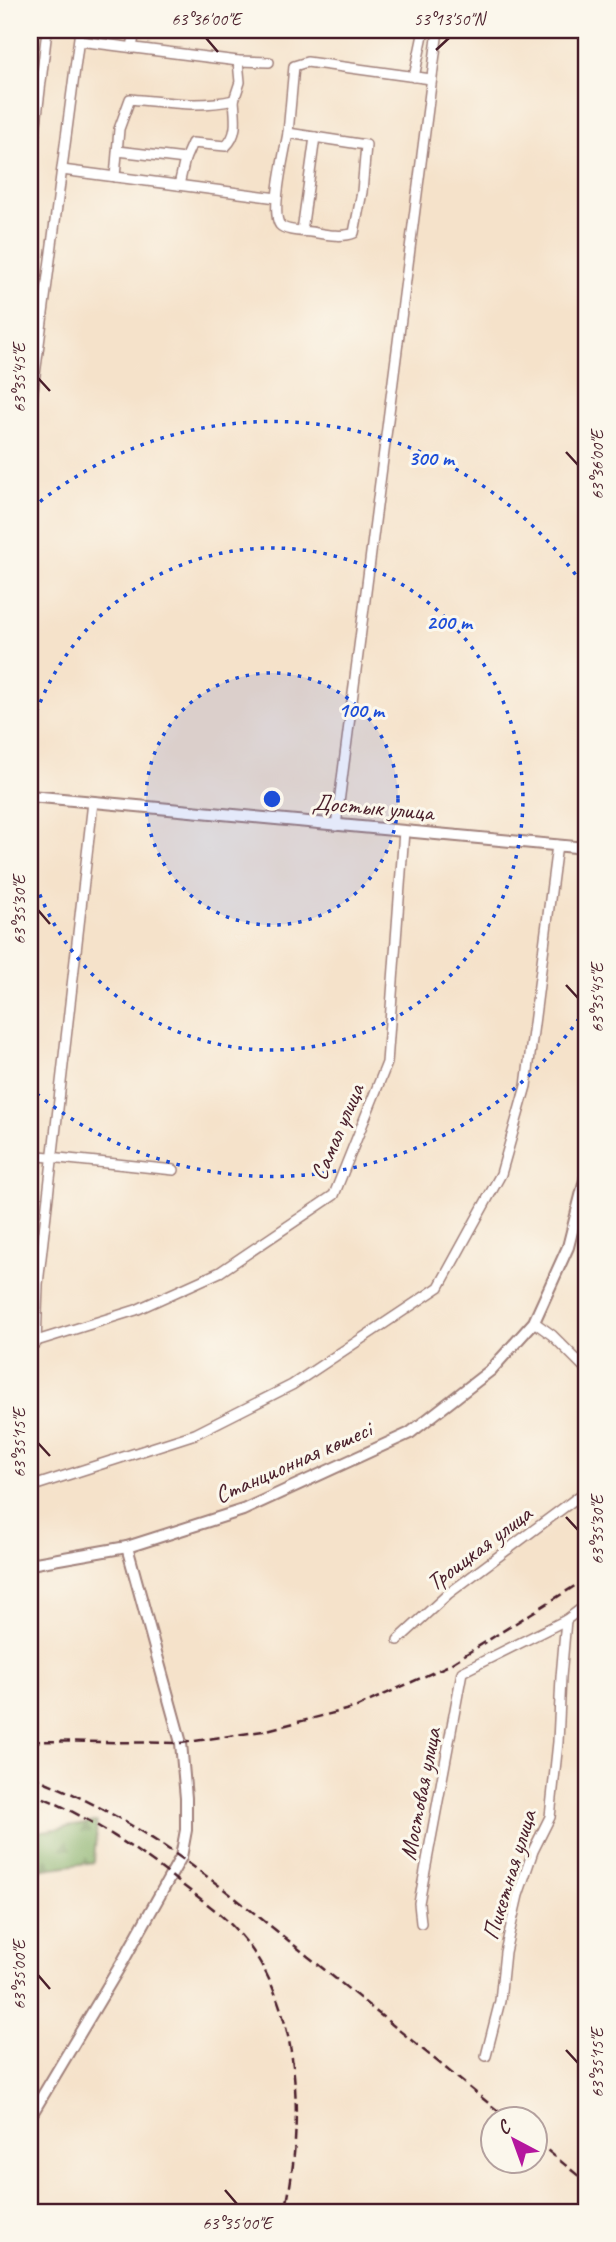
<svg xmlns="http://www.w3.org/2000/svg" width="616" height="2242" font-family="Caveat,sans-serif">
<defs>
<pattern id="forest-firs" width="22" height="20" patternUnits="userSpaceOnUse" patternTransform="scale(1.75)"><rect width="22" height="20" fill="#83ae66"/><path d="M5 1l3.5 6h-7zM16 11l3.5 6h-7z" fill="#6d8d54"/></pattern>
</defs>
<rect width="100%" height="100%" fill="#fbf7ec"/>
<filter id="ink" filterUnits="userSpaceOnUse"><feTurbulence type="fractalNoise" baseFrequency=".0143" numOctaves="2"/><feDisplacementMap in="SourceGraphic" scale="14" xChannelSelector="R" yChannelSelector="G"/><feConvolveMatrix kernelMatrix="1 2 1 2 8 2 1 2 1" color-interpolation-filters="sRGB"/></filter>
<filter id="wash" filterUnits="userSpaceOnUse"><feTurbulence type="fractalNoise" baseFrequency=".00686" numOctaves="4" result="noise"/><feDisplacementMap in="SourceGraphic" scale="28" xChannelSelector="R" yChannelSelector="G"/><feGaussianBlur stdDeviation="1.57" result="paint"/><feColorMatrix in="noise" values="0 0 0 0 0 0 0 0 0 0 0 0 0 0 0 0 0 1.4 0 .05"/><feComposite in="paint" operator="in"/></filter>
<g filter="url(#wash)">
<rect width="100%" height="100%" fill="#f5e2ca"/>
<path fill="url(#forest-firs)" stroke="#666648" stroke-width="2" d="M97,1822L94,1862L30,1871V1833Z"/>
</g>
<g filter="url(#ink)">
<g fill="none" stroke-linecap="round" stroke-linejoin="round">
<defs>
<g id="minor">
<path d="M79,41L238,61L240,82L234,100C200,108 163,102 130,99L119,129L115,177"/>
<path d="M132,48L135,30"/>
<path d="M238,61L269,62"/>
<path d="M414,77L424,30"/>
<path d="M288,133L366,145L362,192L354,233C342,238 324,234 311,232C303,231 285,231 280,225C270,212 285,151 288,133Z"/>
<path d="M288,133L294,66L307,62L431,79"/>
<path d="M118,151L185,159"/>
<path d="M62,170L277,198"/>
<path d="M30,175L47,30"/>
<path d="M179,185L185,159L192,143L226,146C239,134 235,116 234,100"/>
<path d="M302,231L315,137"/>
<path d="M30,413L80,30"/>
<path d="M336,826L438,30"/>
<path d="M30,1155L174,1170"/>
<path d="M534,1322L552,1335L586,1369"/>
<path d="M30,1343L136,1310L220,1272L334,1195L387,1063L404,831"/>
<path d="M36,1343L38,1284L93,802"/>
<path d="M30,1487L195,1434L292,1385L439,1287L501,1174L526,1086L557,845"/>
<path d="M398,1640L448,1594L586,1491"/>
<path d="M421,1923L419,1903L462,1672L566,1620L586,1605"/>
<path d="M486,2056L500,2001L505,1952L518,1895L533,1851L550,1817L558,1742L561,1677L566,1620"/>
</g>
<g id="tertiary">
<path d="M30,796L586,848"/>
<path d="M30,1564L127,1547L243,1510L410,1433L491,1370L534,1322L568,1247L586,1176"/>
<path d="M30,2117L123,1961L181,1857L186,1830V1798L181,1743L127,1547"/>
</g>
</defs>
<use href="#minor" stroke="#a0807a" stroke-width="12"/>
<use href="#tertiary" stroke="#a0807a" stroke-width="14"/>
<use href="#minor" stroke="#fff" stroke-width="9"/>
<use href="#tertiary" stroke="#fff" stroke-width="10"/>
<g stroke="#4a1f2b" stroke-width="2.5" stroke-dasharray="10 5" stroke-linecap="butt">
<path d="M30,1741L181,1743L263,1731L357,1707L447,1666L586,1579"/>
<path d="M30,1776C139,1817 221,1886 310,1958C377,2012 443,2066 509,2120"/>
<path d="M30,1792C80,1812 128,1843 171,1876C192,1893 218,1910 236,1930C302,2001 305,2122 285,2212"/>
<path d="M536,2141L586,2182"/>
</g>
</g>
</g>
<path fill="none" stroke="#4a1f2b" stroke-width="2.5" d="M206,38L218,52M436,50L449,38M38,378L50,391M566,452L578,465M38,910L50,924M566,985L578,998M38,1443L50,1456M566,1517L578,1530M38,1975L50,1989M566,2050L578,2063M225,2190L237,2204"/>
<circle cx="272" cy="799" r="126" fill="#1d4ed8" fill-opacity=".12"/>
<g fill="none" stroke="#1d4ed8" stroke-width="3.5" stroke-dasharray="3.5 7">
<circle cx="272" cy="799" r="126"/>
<path d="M30 732A251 251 0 1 1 30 866"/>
<path d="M585 1010A377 377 0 0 1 32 1090M32 508A377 377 0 0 1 585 588"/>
</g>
<g text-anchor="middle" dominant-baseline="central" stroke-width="6" stroke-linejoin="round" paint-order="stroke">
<g font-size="24" fill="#4a1f2b" stroke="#fbf7ec">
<text transform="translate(373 807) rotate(5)">Достык улица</text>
<text transform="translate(337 1132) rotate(-67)">Самал улица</text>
<text transform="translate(293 1462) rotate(-24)">Станционная көшесі</text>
<text transform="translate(479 1548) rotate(-37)">Троицкая улица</text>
<text transform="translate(420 1794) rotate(-79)">Мостовая улица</text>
<text transform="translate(509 1875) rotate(-73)">Пикетная улица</text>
</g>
</g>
<circle cx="272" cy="799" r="10" fill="#1d4ed8" stroke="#fbf7ec" stroke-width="3.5"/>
<g font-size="21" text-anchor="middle" font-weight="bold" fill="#1d4ed8" stroke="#fbf7ec" stroke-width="6" stroke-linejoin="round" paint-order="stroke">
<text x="431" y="465">300 m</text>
<text x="449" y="629">200 m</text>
<text x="361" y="717">100 m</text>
</g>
<rect width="616" height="2242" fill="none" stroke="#fbf7ec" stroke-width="77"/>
<g transform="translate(514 2140) rotate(319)"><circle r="33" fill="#fbf7ec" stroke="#b4a19f" stroke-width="2"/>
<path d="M0-5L12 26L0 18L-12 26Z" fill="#b5179e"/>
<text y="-10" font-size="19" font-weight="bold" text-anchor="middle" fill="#4a1f2b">С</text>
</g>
<rect x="38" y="38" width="540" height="2166" fill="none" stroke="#4a1f2b" stroke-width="2.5"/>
<g font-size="18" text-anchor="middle" fill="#4a1f2b">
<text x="206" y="25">63°36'00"E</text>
<text x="449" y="25">53°13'50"N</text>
<text transform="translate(19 378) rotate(-90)" y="6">63°35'45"E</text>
<text transform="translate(597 465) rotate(-90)" y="6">63°36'00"E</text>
<text transform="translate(19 910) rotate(-90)" y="6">63°35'30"E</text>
<text transform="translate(597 998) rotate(-90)" y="6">63°35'45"E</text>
<text transform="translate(19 1443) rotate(-90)" y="6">63°35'15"E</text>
<text transform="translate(597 1530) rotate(-90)" y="6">63°35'30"E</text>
<text transform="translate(19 1975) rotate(-90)" y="6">63°35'00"E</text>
<text transform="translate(597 2063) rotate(-90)" y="6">63°35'15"E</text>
<text x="237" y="2229">63°35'00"E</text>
</g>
</svg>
